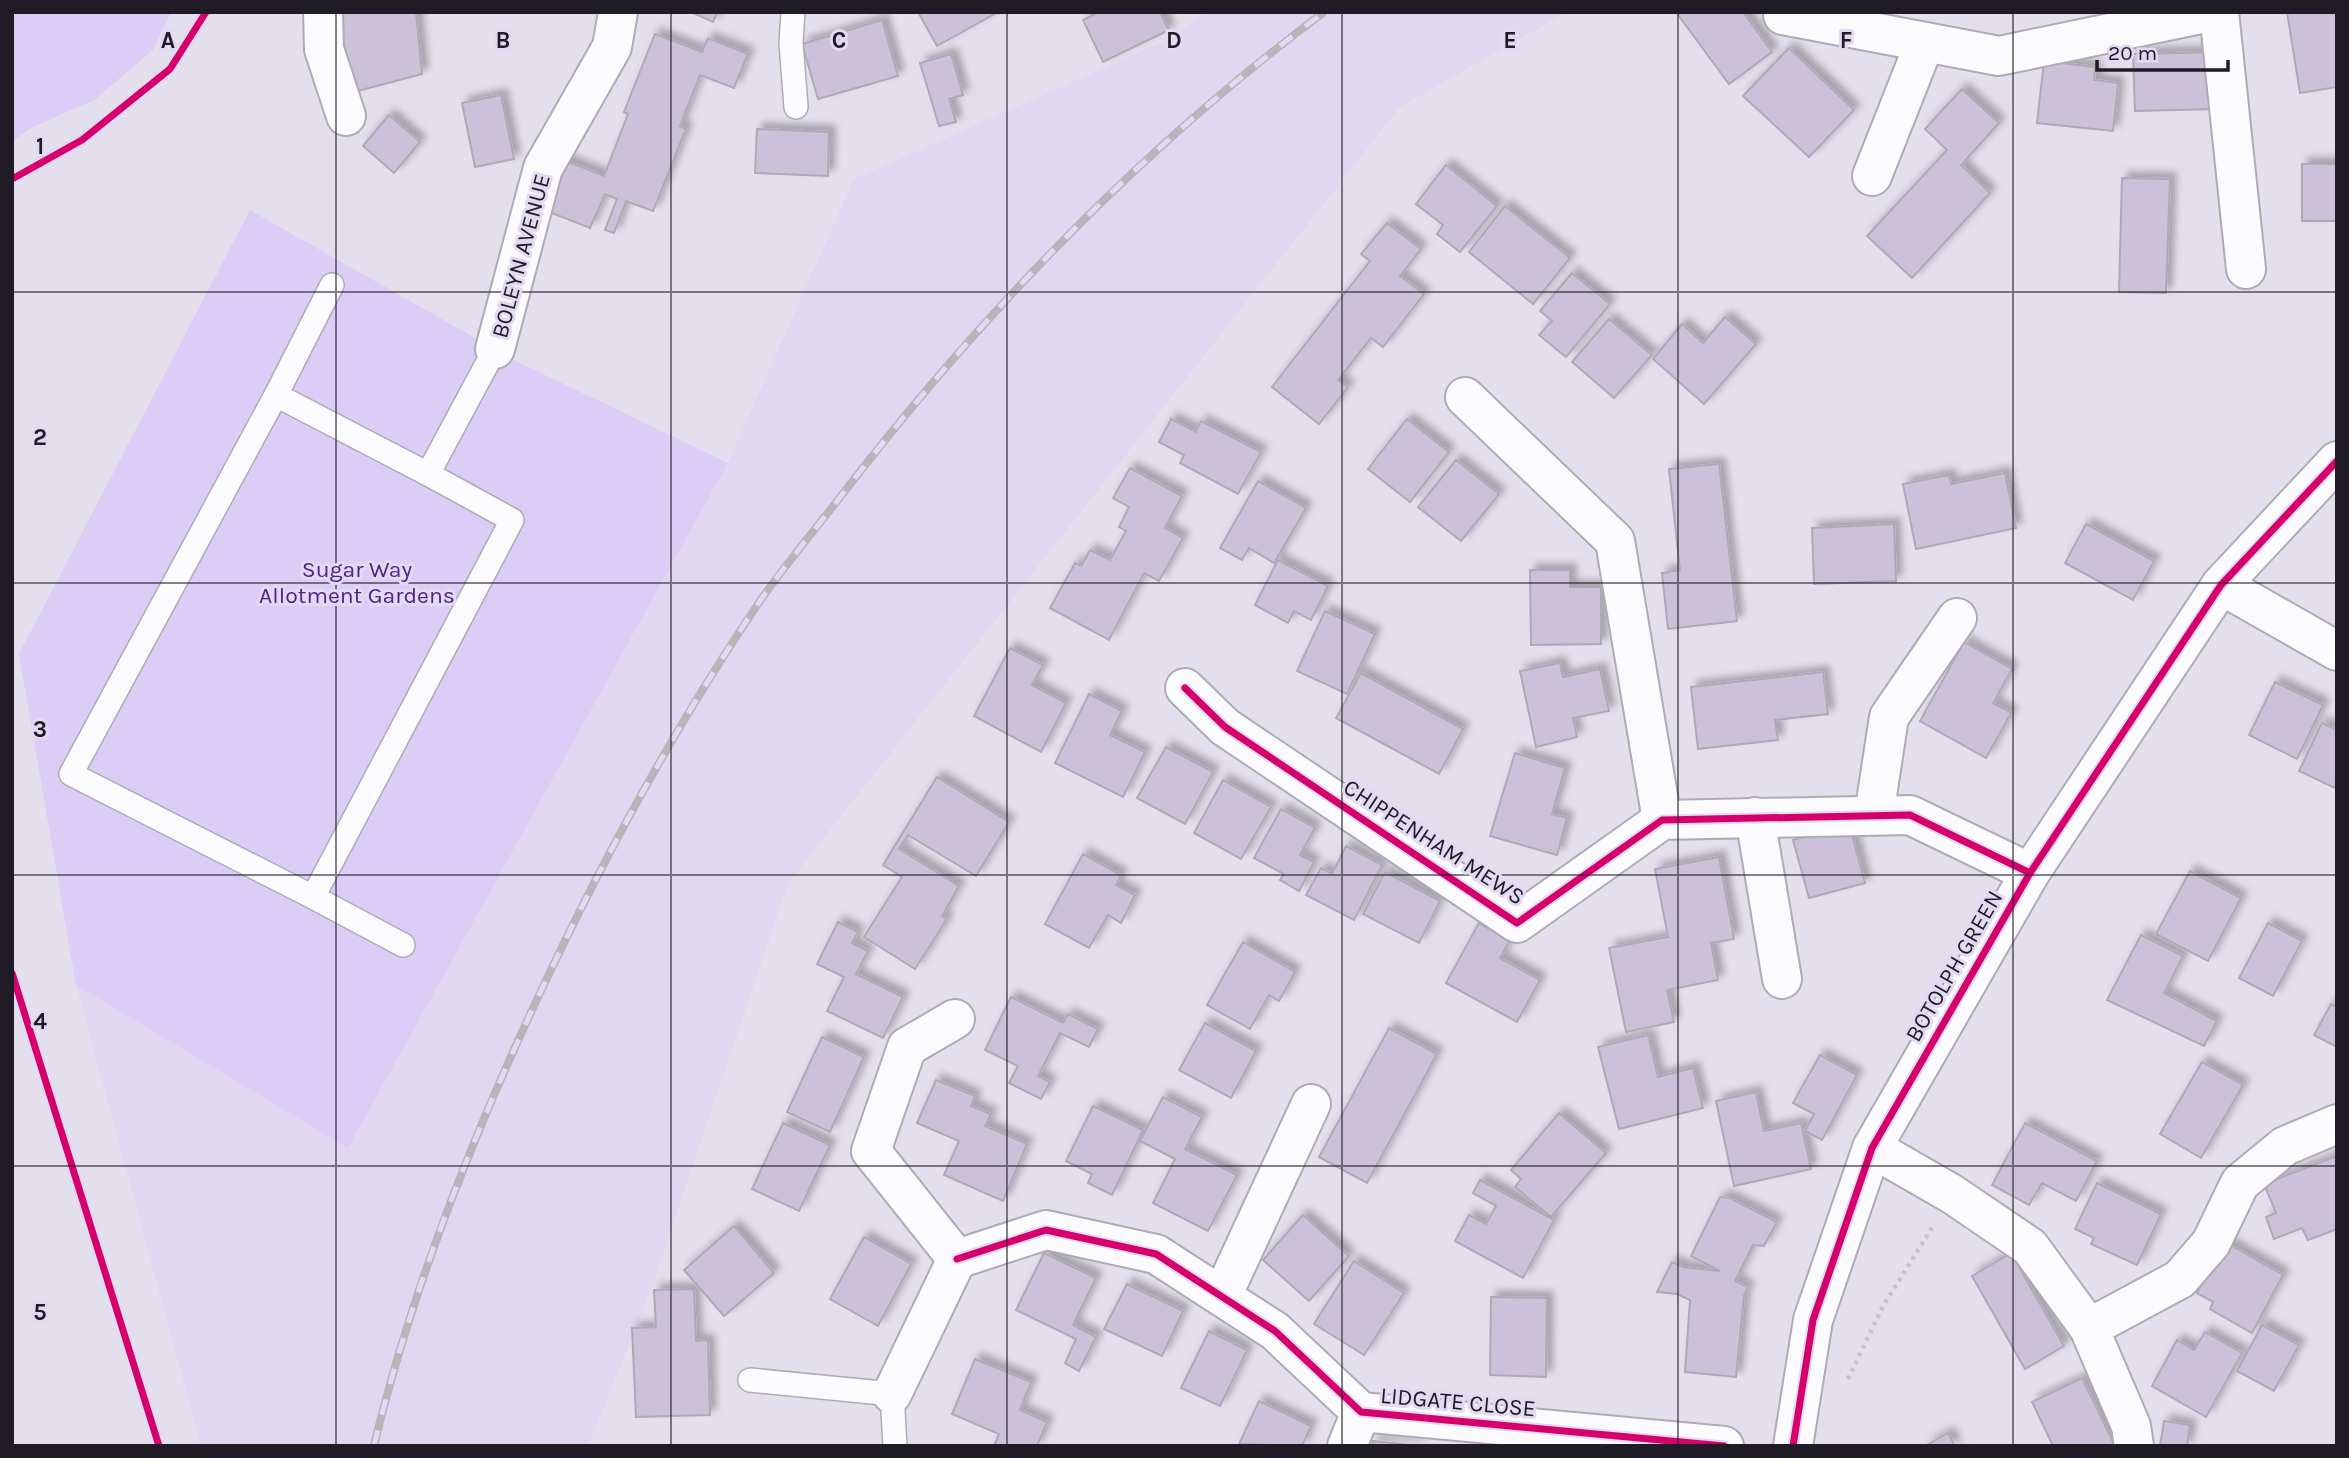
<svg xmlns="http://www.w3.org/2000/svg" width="2349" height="1458" font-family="Karla,sans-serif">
<defs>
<filter id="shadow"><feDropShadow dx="6" dy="-6" stdDeviation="3.5" flood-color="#0004"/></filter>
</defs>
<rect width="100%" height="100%" fill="#e4dfed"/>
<path fill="#e0d7f0" d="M1206,12H1567L1400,107L789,882L644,1309L588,1446H201L76,985L348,1148L728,463L854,179L1169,39Z"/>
<g fill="#dccdf6">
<path d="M12,12H171L153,50L94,100L33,127L12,141Z"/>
<path d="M250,210L514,360L728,463L348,1148L76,985L19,654Z"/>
</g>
<g fill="#cbc2d9" stroke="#aeaab5" stroke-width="2" filter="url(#shadow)">
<path d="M339,12H416L422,74L350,93Z"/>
<path d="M691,12H717L713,22Z"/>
<path d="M918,12H998L937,46Z"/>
<path d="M1099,12H1160L1169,30L1103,62L1083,20Z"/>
<path d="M1676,12H1743L1772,52L1729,84Z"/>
<path d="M2287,12H2337V87L2300,93Z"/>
<path d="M882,20L898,76L818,99L802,44Z"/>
<path d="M655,34L702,52L708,38L748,54L734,88L700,75L680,126L686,129L653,211L626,201L614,233L605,230L617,199L605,194L590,228L539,208L559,158L604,176L628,114L624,112Z"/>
<path d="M1789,48L1854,110L1809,157L1743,96Z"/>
<path d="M2217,52L2218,109L2135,111L2133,54Z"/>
<path d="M951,54L963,95L949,99L956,122L939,126L920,63Z"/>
<path d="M2044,61L2095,67L2094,80L2118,83L2113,131L2037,123Z"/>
<path d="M1962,89L1999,123L1961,165L1990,193L1912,278L1867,236L1947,150L1925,129Z"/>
<path d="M501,95L514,159L475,167L462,103Z"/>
<path d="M389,115L420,142L394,173L363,146Z"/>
<path d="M757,129L829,132L828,176L755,173Z"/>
<rect x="2302" y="164" width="35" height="57"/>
<path d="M1446,165L1497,206L1460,252L1437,234L1443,225L1416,204Z"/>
<path d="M2122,178L2170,179L2166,293L2119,292Z"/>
<path d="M1505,206L1570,258L1533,304L1469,252Z"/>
<path d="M1387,223L1421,249L1400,276L1424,294L1383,347L1371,338L1338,380L1348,387L1319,424L1272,387L1370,261L1361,254Z"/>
<path d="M1572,273L1610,304L1566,357L1539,335L1552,321L1540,311Z"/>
<path d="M1725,317L1756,344L1704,404L1653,359L1682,324L1703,343Z"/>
<path d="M1609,319L1652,355L1614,398L1572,362Z"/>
<path d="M1171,419L1196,432L1201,421L1261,452L1238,494L1180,463L1184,455L1159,442Z"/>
<path d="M1407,419L1449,452L1410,502L1368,469Z"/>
<path d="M1456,460L1499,494L1461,541L1418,507Z"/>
<path d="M1719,464L1737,621L1668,629L1662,573L1680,570L1669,469Z"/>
<path d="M1130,468L1182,496L1165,528L1183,538L1159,581L1144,573L1109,640L1050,608L1075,563L1081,566L1090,550L1110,560L1126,531L1119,527L1129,507L1113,498Z"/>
<path d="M2005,473L2016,528L1916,549L1903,484L1949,475L1951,484Z"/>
<path d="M1258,481L1306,508L1274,563L1249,548L1242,560L1220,548Z"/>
<path d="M1894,524L1896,581L1814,584L1812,528Z"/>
<path d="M2086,524L2154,561L2133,600L2065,563Z"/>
<path d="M1278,560L1328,586L1311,620L1294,611L1288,623L1255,605Z"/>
<path d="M1530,570H1570V587H1601V644L1531,645Z"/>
<path d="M1325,611L1375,634L1347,694L1297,671Z"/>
<path d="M1964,642L2012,669L1993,703L2011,713L1986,758L1920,721Z"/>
<path d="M1010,648L1043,665L1032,685L1066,703L1041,752L974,716Z"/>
<path d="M1560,663L1563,677L1600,669L1609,711L1573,718L1577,737L1536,747L1520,671Z"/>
<path d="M1823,672L1828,714L1775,720L1778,740L1698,749L1691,687Z"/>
<path d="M1361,673L1463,729L1439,774L1336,718Z"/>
<path d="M2275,682L2323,705L2297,759L2249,735Z"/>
<path d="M1089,694L1122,711L1110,735L1145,752L1123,797L1055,763Z"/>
<path d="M2322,723L2337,730V789L2299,771Z"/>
<path d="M1166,747L1213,772L1185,824L1137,798Z"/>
<path d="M1515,753L1565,768L1552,814L1567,818L1557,855L1490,836Z"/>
<path d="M937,777L1009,822L976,876L908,835L899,849L959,886L942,916L947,919L915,969L864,937L902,877L883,865Z"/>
<path d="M1223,780L1271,807L1241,859L1194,833Z"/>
<path d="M1281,809L1315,828L1300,855L1314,862L1299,891L1280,880L1284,874L1254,858Z"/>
<path d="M1849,824L1865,883L1809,898L1793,840Z"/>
<path d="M1346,846L1382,865L1354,920L1306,895L1321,868L1332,874Z"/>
<path d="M1083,854L1121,875L1116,885L1135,895L1121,923L1108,915L1089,948L1045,924Z"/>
<path d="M1719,857L1734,939L1711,943L1718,980L1667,990L1674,1022L1626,1032L1609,948L1668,937L1655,869Z"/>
<path d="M2190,871L2241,898L2208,961L2156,934Z"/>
<path d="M1385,872L1440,901L1419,943L1363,914Z"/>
<path d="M838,922L858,932L852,943L868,951L856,974L903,997L883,1038L827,1011L844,977L817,964Z"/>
<path d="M1479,923L1510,940L1500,958L1540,980L1517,1022L1446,983Z"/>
<path d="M2268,923L2302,941L2273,996L2239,978Z"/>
<path d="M2141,935L2183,956L2164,993L2217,1021L2204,1046L2107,1000Z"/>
<path d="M1243,942L1295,972L1279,1001L1269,995L1250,1029L1207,1005Z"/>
<path d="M1011,997L1063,1023L1068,1014L1098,1029L1089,1047L1060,1033L1038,1076L1050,1082L1041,1099L1009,1083L1018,1066L985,1050Z"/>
<path d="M2331,1004L2337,1007V1047L2314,1035Z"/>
<path d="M1205,1023L1256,1051L1231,1098L1179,1070Z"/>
<path d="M1389,1028L1437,1054L1367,1183L1319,1157Z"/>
<path d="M1648,1035L1658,1077L1693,1068L1703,1108L1619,1129L1598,1047Z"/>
<path d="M822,1037L864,1057L830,1132L787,1112Z"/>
<path d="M1820,1055L1857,1075L1822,1140L1805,1131L1814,1114L1793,1103Z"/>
<path d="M2202,1062L2243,1085L2201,1158L2160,1134Z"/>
<path d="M936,1080L975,1096L971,1106L991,1114L985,1126L1027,1144L1003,1201L944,1175L959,1141L917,1123Z"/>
<path d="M1756,1092L1764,1131L1801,1123L1811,1169L1734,1186L1716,1101Z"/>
<path d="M1163,1097L1202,1117L1185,1149L1237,1175L1208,1231L1153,1203L1175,1159L1140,1141Z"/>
<path d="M1093,1106L1143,1130L1112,1195L1088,1183L1092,1174L1066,1161Z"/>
<path d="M1559,1113L1606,1153L1551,1217L1515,1187L1521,1179L1511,1170Z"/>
<path d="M783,1123L830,1145L799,1211L752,1189Z"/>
<path d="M2025,1123L2097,1161L2076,1201L2042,1183L2029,1205L1992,1185Z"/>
<path d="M2337,1156V1229L2308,1240L2302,1228L2274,1239L2266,1217L2276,1213L2264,1184Z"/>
<path d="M1480,1180L1554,1220L1523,1278L1455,1241L1469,1215L1486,1224L1496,1206L1473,1193Z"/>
<path d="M2097,1183L2161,1214L2137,1265L2091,1244L2094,1238L2075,1229Z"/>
<path d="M1720,1197L1730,1198L1777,1222L1764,1246L1753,1245L1735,1281L1748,1287L1744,1296L1736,1377L1685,1372L1690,1300L1677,1294L1657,1292L1672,1262L1683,1267L1720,1271L1691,1256Z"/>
<path d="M1303,1215L1349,1256L1309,1301L1263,1260Z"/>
<path d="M734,1226L774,1273L724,1316L684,1270Z"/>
<path d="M864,1237L911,1264L878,1326L830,1299Z"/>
<path d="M2225,1242L2283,1275L2252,1333L2210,1309L2213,1302L2197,1293Z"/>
<path d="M1044,1253L1096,1278L1073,1325L1096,1337L1079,1371L1065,1363L1076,1339L1016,1310Z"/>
<path d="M2011,1253L2064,1346L2025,1369L1972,1276Z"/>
<path d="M1354,1261L1404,1293L1364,1355L1314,1324Z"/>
<path d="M1127,1284L1183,1311L1162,1356L1104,1329Z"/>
<path d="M694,1289L696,1341L708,1340L710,1415L636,1417L632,1328L656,1327L654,1290Z"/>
<path d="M1491,1297L1547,1298L1546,1377L1490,1375Z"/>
<path d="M2262,1325L2299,1345L2274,1391L2237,1371Z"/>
<path d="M1209,1331L1247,1350L1220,1406L1181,1388Z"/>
<path d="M2205,1332L2242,1353L2206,1417L2152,1386L2177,1340L2194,1350Z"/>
<path d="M975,1359L1031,1382L1020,1410L1047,1422L1037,1446H994L999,1434L952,1414Z"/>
<path d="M2082,1378L2115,1446H2053L2032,1402Z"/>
<path d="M1259,1401L1311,1426L1302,1446L1239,1444Z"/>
<path d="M2164,1421L2190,1425L2187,1446H2160Z"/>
<path d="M1948,1433L1955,1446H1925Z"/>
<path d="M1373,1441L1420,1446H1372Z"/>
</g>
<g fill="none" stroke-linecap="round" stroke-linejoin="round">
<defs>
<g id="lane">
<path d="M793,12L791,43L796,107"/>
<path d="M276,395L332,285"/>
<path d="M313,897L71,774L276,395L428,474"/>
<path d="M403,945L313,897L512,520L428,474L495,349"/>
<path d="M750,1380L892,1394L895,1446"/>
</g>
<g id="street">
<path d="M323,12L324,49L346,116"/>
<path d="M2219,12L2246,269"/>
<path d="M1783,15L1999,56L2211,12"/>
<path d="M1872,176L1925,42"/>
<path d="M495,349L543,168L612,47L618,12"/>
<path d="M1465,397L1615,541L1662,820"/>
<path d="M2221,585L2337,651"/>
<path d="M1185,688L1225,727L1517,923L1662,820L1910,815L2030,873"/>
<path d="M1874,815L1889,717L1957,618"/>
<path d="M1755,817L1782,979"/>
<path d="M1872,1148L1952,1194L2030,1247L2089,1328L2131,1426L2134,1446"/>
<path d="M957,1259L1046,1230L1156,1254L1275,1331L1361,1412L1724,1446"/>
<path d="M1222,1296L1311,1104"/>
<path d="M2089,1328L2180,1279L2211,1243L2240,1183L2285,1146L2337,1124"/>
<path d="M892,1394L957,1259L871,1151L907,1047L955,1019"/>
<path d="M1347,1446L1361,1412"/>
<path d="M1793,1446L1813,1320L1872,1148L2030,873L2221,585L2337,461"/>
</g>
</defs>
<use href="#lane" stroke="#afabb6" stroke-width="26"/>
<use href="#street" stroke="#afabb6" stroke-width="42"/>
<path stroke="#c5c3c8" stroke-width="4.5" stroke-dasharray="3.5 5" stroke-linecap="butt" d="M1848,1379L1883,1306L1932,1228"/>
<use href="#lane" stroke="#fbfafc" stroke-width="23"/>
<use href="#street" stroke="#fbfafc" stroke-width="38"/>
<defs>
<path id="rail" d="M374,1446C410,1295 468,1148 533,1008C598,868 673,729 760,601C785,565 814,531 841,496C981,314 1140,150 1324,12"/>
</defs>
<use href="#rail" stroke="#b7b5b9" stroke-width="8"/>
<use href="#rail" stroke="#e2d9f3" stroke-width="5" stroke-dasharray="16" stroke-linecap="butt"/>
<defs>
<g id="cycleway">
<path d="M12,179L82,140L170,69L206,12"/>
<path d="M1185,688L1225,727L1517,923L1662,820L1910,815L2030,873"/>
<path d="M12,973L159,1446"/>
<path d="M957,1259L1046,1230L1156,1254L1275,1331L1361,1412L1724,1446"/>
<path d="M1793,1446L1813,1320L1872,1148L2030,873L2221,585L2337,461"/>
</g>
</defs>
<use href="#cycleway" stroke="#e2d9f3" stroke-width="11"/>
<use href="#cycleway" stroke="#d6006c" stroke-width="7"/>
</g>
<path fill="none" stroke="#1f1c25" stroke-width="2" stroke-opacity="0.55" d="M336,12V1446M671,12V1446M1007,12V1446M1342,12V1446M1678,12V1446M2013,12V1446M12,292H2337M12,583H2337M12,875H2337M12,1166H2337"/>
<g text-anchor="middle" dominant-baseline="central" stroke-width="6" stroke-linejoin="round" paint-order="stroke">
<g font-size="23" fill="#1f1c25" stroke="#e2d9f3">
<text transform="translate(521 256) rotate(-75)">BOLEYN AVENUE</text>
<text transform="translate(1434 842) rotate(33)">CHIPPENHAM MEWS</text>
<text transform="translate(1954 966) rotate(-60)">BOTOLPH GREEN</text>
<text transform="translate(1458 1402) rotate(5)">LIDGATE CLOSE</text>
</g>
<g font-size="23" fill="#522286" stroke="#e2d9f3">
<text x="357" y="569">Sugar Way<tspan x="357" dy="26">Allotment Gardens</tspan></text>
</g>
</g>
<g font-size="23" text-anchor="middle" font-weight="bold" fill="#1f1c25" stroke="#e2d9f3" stroke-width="6" stroke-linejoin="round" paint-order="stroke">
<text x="168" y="48">A</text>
<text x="503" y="48">B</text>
<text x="839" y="48">C</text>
<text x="1174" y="48">D</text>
<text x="1510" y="48">E</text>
<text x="1846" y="48">F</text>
<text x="40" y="154">1</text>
<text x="40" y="445">2</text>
<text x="40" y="737">3</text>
<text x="40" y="1029">4</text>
<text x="40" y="1320">5</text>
</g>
<rect width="2349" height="1458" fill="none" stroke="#1f1c25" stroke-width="28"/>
<path d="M2097 60v10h131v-10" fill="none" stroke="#1f1c25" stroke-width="3.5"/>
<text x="2108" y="60" font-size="21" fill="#1f1c25" stroke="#e2d9f3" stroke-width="5" paint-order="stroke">20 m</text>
</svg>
